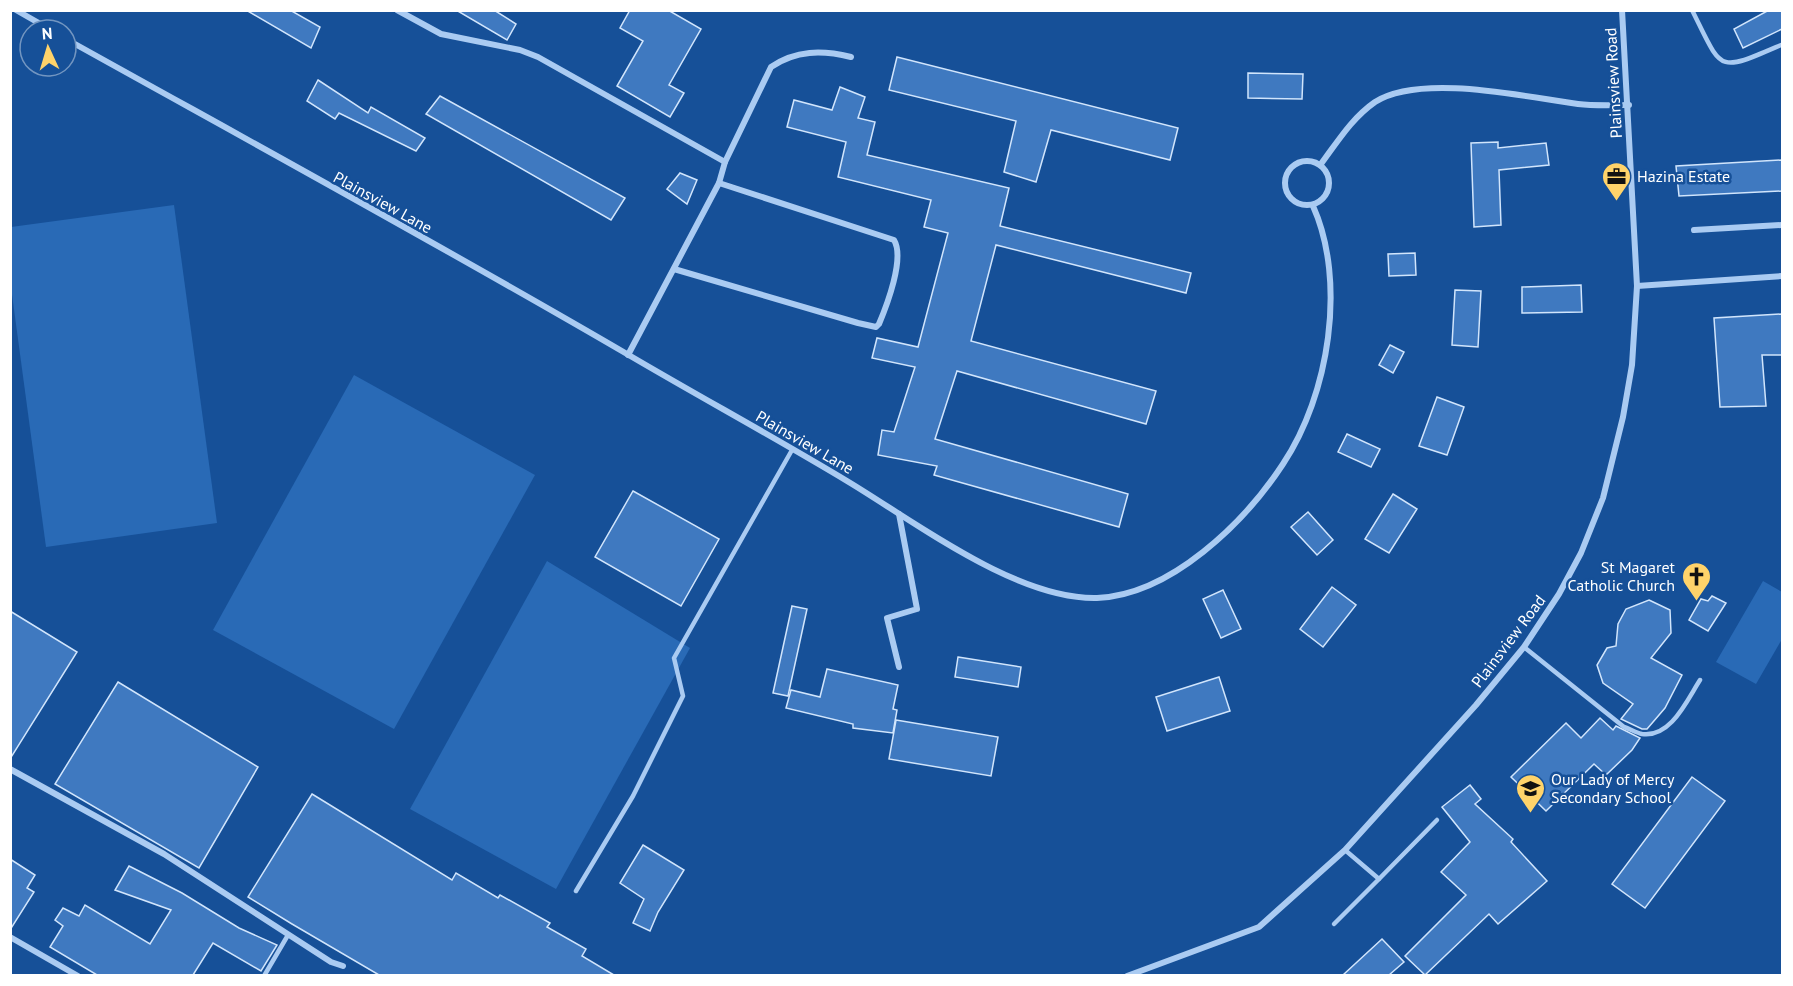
<svg xmlns="http://www.w3.org/2000/svg" width="1793" height="986" font-family="'PT Sans',sans-serif">
<rect width="100%" height="100%" fill="#165098"/>
<g fill="#296ab6">
<path d="M174,205L217,523L46,547L11,287V227Z"/>
<path d="M354,375L535,475L394,729L213,630Z"/>
<path d="M547,561L690,648L556,889L410,809Z"/>
<path d="M1763,581L1782,592V639L1756,684L1716,662Z"/>
</g>
<g fill="#3f79c0" stroke="#d1e5fc" stroke-width="1.5">
<path d="M246,10H290L320,27L311,48Z"/>
<path d="M456,10H494L516,24L507,40Z"/>
<path d="M630,10H668L701,29L669,85L684,93L670,117L617,86L643,41L620,28Z"/>
<path d="M1769,10H1782V29L1743,48L1734,29Z"/>
<path d="M897,57L1178,128L1170,160L1051,130L1036,182L1004,172L1016,121L889,90Z"/>
<path d="M1248,73L1303,74L1302,99L1248,98Z"/>
<path d="M318,80L368,113L371,107L425,138L416,151L339,113L335,119L307,101Z"/>
<path d="M840,87L865,97L858,118L875,122L867,155L1009,188L1000,226L1191,273L1186,293L996,245L971,341L1156,391L1146,424L957,371L935,439L1128,494L1119,527L934,475L937,466L878,455L882,430L894,432L915,367L872,358L877,338L918,347L948,233L924,227L931,200L838,177L846,142L787,127L794,100L832,110Z"/>
<path d="M440,96L625,198L611,220L426,114Z"/>
<path d="M1498,142V148L1546,143L1549,165L1499,170L1501,225L1474,227L1471,143Z"/>
<path d="M1782,160V191L1679,196L1676,166Z"/>
<path d="M680,173L697,180L687,204L667,189Z"/>
<path d="M1415,253L1416,275L1389,276L1388,254Z"/>
<path d="M1581,285L1582,312L1522,313V287Z"/>
<path d="M1455,290L1481,291L1478,347L1452,345Z"/>
<path d="M1782,314V355H1762L1766,406L1720,407L1714,318Z"/>
<path d="M1390,345L1404,352L1393,373L1379,365Z"/>
<path d="M1437,397L1464,407L1447,455L1419,446Z"/>
<path d="M1347,434L1380,449L1371,467L1338,452Z"/>
<path d="M633,491L719,539L681,606L595,557Z"/>
<path d="M1393,494L1417,509L1389,553L1365,539Z"/>
<path d="M1308,512L1333,540L1317,555L1291,527Z"/>
<path d="M1332,587L1356,605L1323,647L1300,629Z"/>
<path d="M1223,590L1241,629L1221,638L1203,599Z"/>
<path d="M1712,596L1726,603L1708,631L1689,620L1701,599L1708,601Z"/>
<path d="M1649,600L1670,610L1671,633L1651,658L1682,675L1665,708L1647,729H1642L1621,719L1633,704L1603,683L1597,665L1607,648L1616,646L1618,624L1626,609Z"/>
<path d="M792,606L807,609L788,696L773,693Z"/>
<path d="M10,611L77,652L10,759Z"/>
<path d="M958,657L1021,667L1018,687L955,677Z"/>
<path d="M827,669L898,685L893,709L897,710L893,733L853,728V724L786,708L791,690L820,697Z"/>
<path d="M1219,677L1230,711L1167,731L1156,697Z"/>
<path d="M118,682L258,767L199,868L55,784Z"/>
<path d="M1600,718L1613,730L1616,726L1640,738L1632,750L1606,775L1594,764L1546,811L1511,777L1566,723L1581,738Z"/>
<path d="M896,720L998,737L991,776L889,759Z"/>
<path d="M1692,777L1725,801L1645,908L1612,884Z"/>
<path d="M1470,785L1481,799L1475,804L1513,839L1511,842L1547,881L1498,924L1489,914L1425,975L1405,956L1466,895L1441,872L1470,842L1442,807Z"/>
<path d="M312,794L452,880L456,873L498,898L500,895L550,923L547,927L586,949L582,956L614,975H379L292,924L248,897Z"/>
<path d="M643,845L684,870L658,912L650,931L633,923L644,899L620,883Z"/>
<path d="M10,859L35,875L27,888L34,892L10,930Z"/>
<path d="M129,866L182,893L239,928L277,945L261,971L213,943L193,975H97L50,947L63,926L55,920L63,908L79,916L85,905L150,944L171,910L115,890Z"/>
<path d="M1382,939L1404,962L1389,975H1343Z"/>
</g>
<g fill="none" stroke-linecap="round" stroke-linejoin="round">
<g stroke="#aacbf2" stroke-width="4.5">
<path d="M1692,10C1723,72 1716,73 1781,45"/>
<path d="M1524,647L1624,727C1630,729 1637,733 1642,734C1671,738 1687,700 1700,680"/>
<path d="M1345,850L1379,879L1437,820"/>
<path d="M576,891L633,796L683,696L674,658L792,450"/>
<path d="M1334,924L1379,879"/>
<path d="M264,976L288,935"/>
</g>
<g stroke="#aacbf2" stroke-width="6">
<path d="M16,10L51,30"/>
<path d="M397,10L441,34L520,50L538,57L725,162"/>
<path d="M66,39C253,143 442,246 627,354C700,397 774,437 847,481C914,521 1016,600 1097,598C1171,595 1245,522 1283,464C1329,395 1347,282 1313,206"/>
<circle cx="1307" cy="183" r="22"/>
<path d="M1321,164C1338,141 1352,118 1375,102C1421,73 1526,97 1578,104C1595,106 1612,105 1629,105"/>
<path d="M1694,230L1782,225"/>
<path d="M674,269L858,323L876,327L879,324C887,305 905,258 894,240L719,183"/>
<path d="M1637,286L1782,276"/>
<path d="M628,355L719,183L725,162L771,67C796,50 822,50 851,57"/>
<path d="M899,514L917,609L887,618L899,667"/>
<path d="M10,769L164,854L331,962L343,966"/>
<path d="M10,937L78,976"/>
<path d="M1127,976L1259,927L1345,850L1476,705L1524,647L1559,594L1581,553L1603,498L1623,417L1632,365L1637,286L1622,10"/>
</g>
</g>
<defs>
<symbol id="office-pin" viewBox="-11 -11 22 30"><path d="M0 17L-7.5 6A9.5 9.5 0 1 1 7.5 6Z" fill="#ffd36a" stroke="#165098"/><path d="M-6-3h4V-5.5h4V-3h4V5H-6ZM-1-4.5V-3h2v-1.5ZM-6 0V1H6V0Z" fill="#111"/></symbol>
<symbol id="church-pin" viewBox="-11 -11 22 30"><path d="M0 17L-7.5 6A9.5 9.5 0 1 1 7.5 6Z" fill="#ffd36a" stroke="#165098"/><path d="M-1.2-6h2.4v3.5h3.3v2.4h-3.3V6h-2.4V-.1h-3.3v-2.4h3.3Z" fill="#111"/></symbol>
<symbol id="school-pin" viewBox="-11 -11 22 30"><path d="M0 17L-7.5 6A9.5 9.5 0 1 1 7.5 6Z" fill="#ffd36a" stroke="#165098"/><path d="M0-5L7-2L0 1L-7-2ZM-4 1L0 2.5L4 1V4Q0 6-4 4Z" fill="#111"/></symbol>
</defs>
<g fill-rule="evenodd">
<use href="#office-pin" x="1600" y="160" width="33" height="45"/>
<use href="#church-pin" x="1680" y="560" width="33" height="45"/>
<use href="#school-pin" x="1514" y="772" width="33" height="45"/>
</g>
<g text-anchor="middle" dominant-baseline="central" stroke-width="5" stroke-linejoin="round" paint-order="stroke">
<g font-size="16" fill="#fff" stroke="#165098">
<text transform="translate(1613 83) rotate(-93)">Plainsview Road</text>
<text transform="translate(383 202) rotate(29)">Plainsview Lane</text>
<text transform="translate(805 442) rotate(30)">Plainsview Lane</text>
<text transform="translate(1508 641) rotate(-53)">Plainsview Road</text>
</g>
<g font-size="16" fill="#fff" stroke="#165098" text-anchor="start">
<text x="1637" y="176">Hazina Estate</text>
<text x="1675" y="567" text-anchor="end">St Magaret<tspan x="1675" dy="18">Catholic Church</tspan></text>
<text x="1551" y="779">Our Lady of Mercy<tspan x="1551" dy="18">Secondary School</tspan></text>
</g>
</g>
<rect width="1793" height="986" fill="none" stroke="#ffffff" stroke-width="24"/>
<g transform="translate(48 48) rotate(356)"><circle r="28" fill="#165098" stroke="#7396c1" stroke-width="1.5"/>
<path d="M0-4.5L10 22L0 15L-10 22Z" fill="#ffd36a"/>
<text y="-9" font-size="16" font-weight="bold" text-anchor="middle" fill="#ffffff">N</text>
</g>
</svg>
